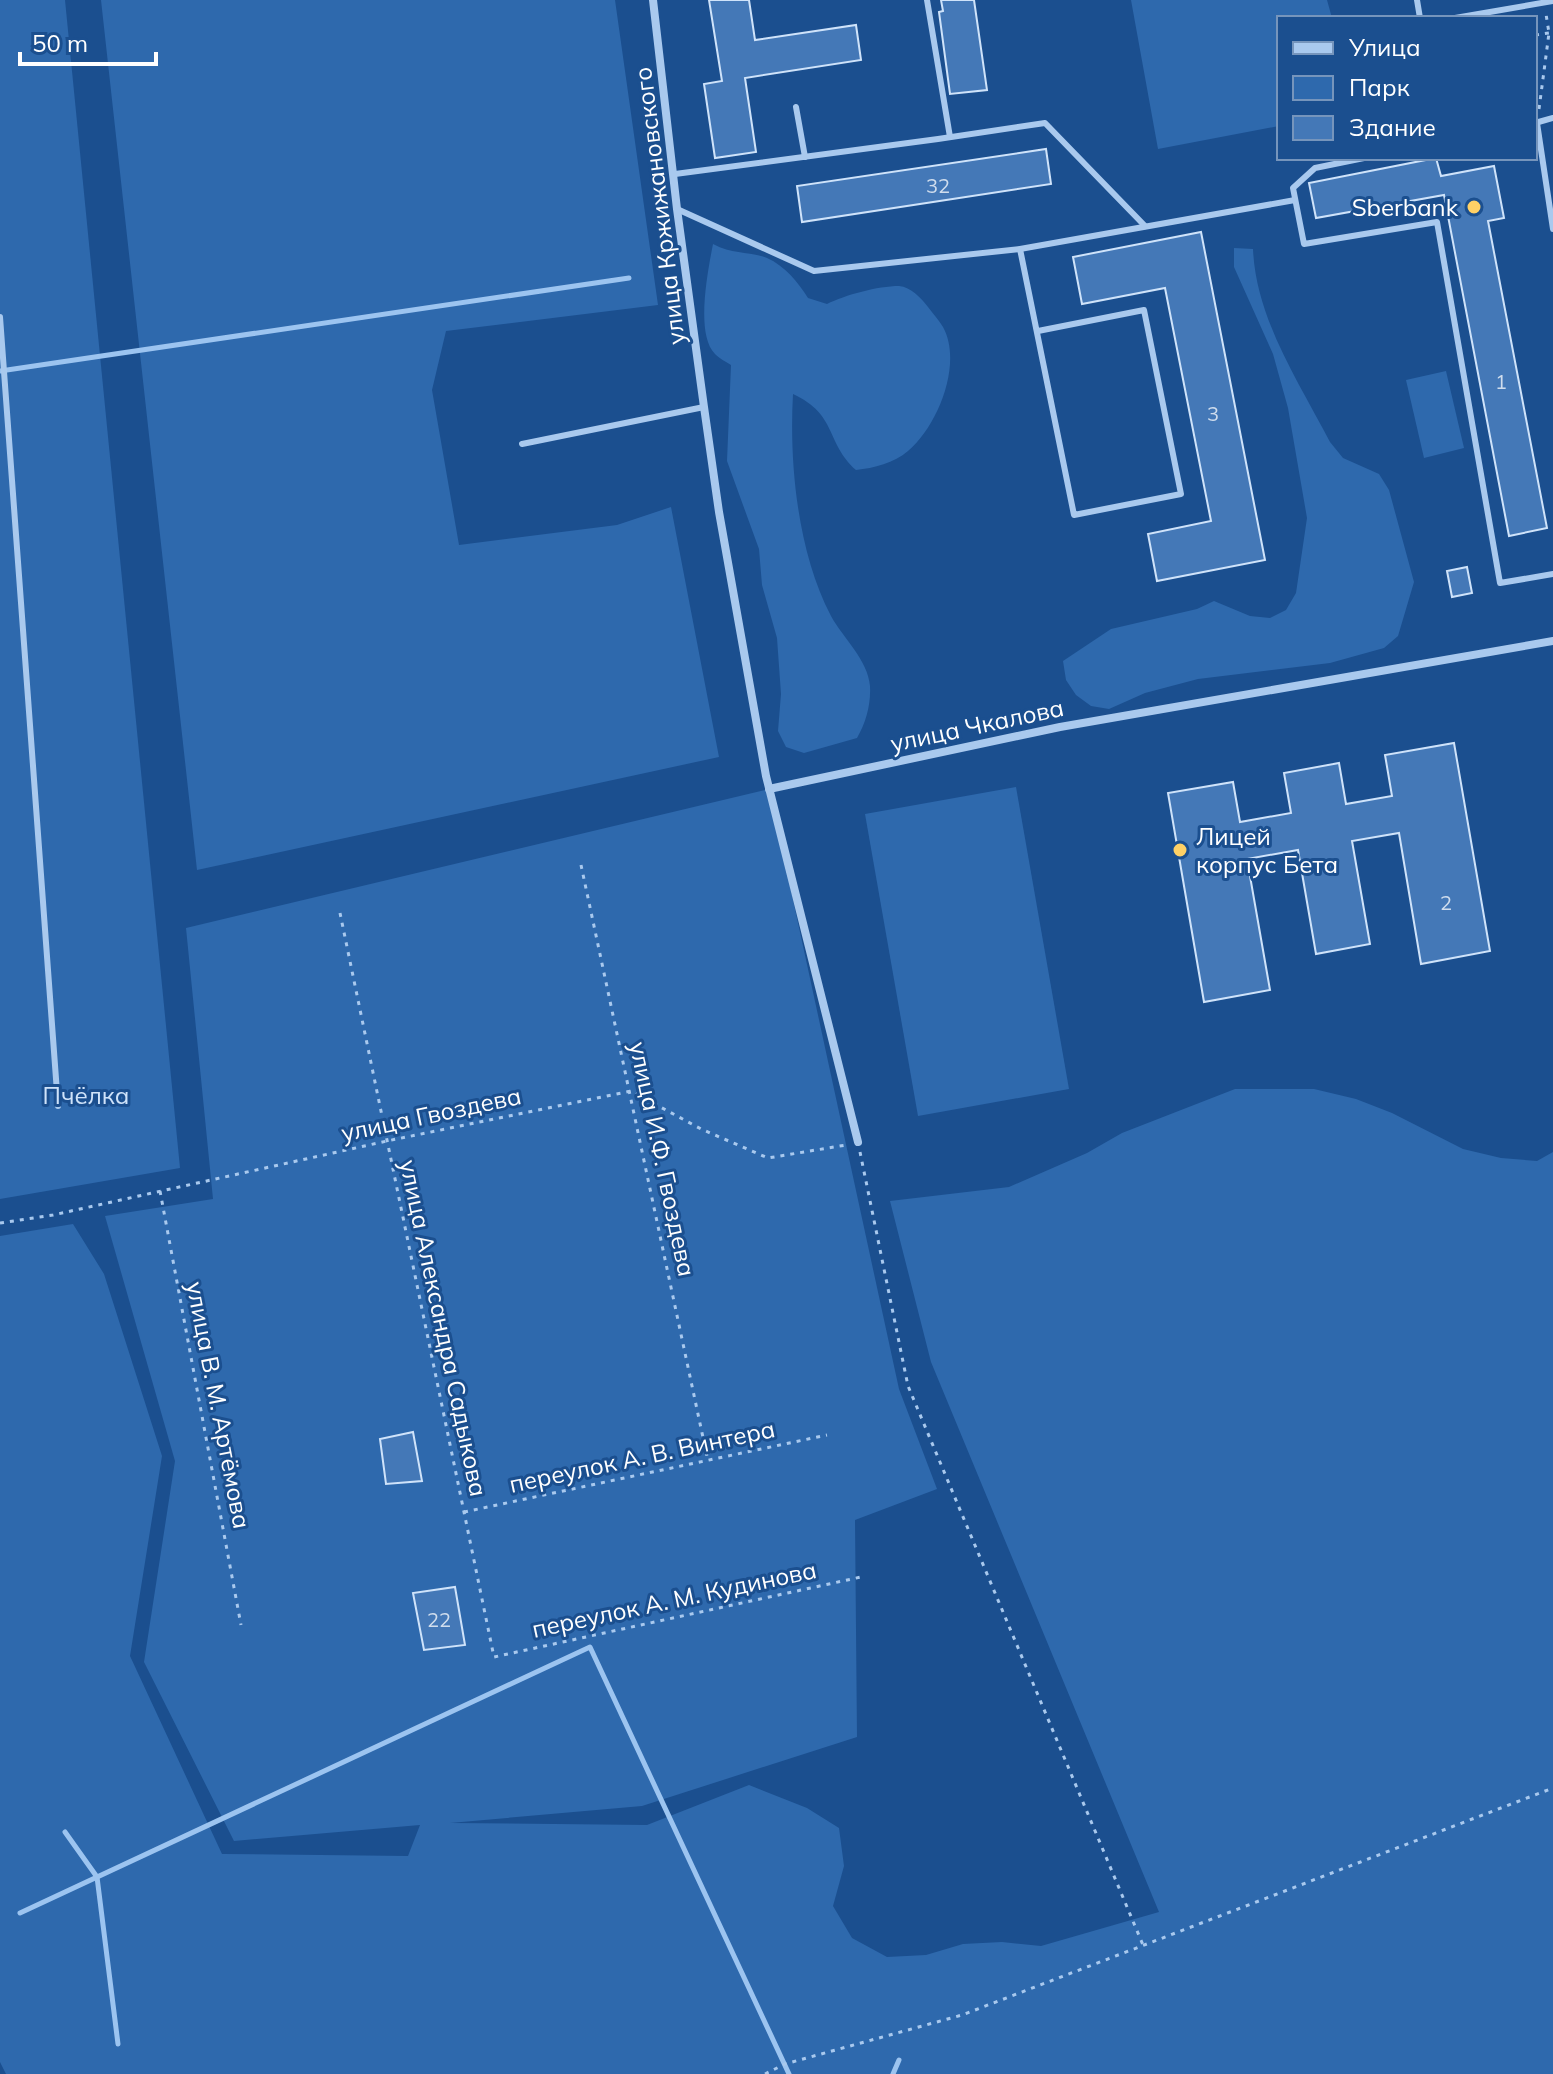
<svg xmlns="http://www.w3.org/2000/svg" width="1553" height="2074" font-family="Mulish,sans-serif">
<rect width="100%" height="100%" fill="#1b4f8f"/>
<g fill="#2e69ad">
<path d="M0,0H65L180,1168L0,1199Z"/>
<path d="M101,0H615L658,305L446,331L432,390L459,545L617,525L671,507L719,757L197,870Z"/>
<path d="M1131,0H1327L1332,18H1279V126L1158,149Z"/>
<path d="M713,244C734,255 750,251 767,258C785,266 798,282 808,298L827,304C845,295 878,286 899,286C911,287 921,298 928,307C933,314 939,320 943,327C963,363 938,426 908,451C894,463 874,468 856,470C825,442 838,415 793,394C789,465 798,553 831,616C843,638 868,660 870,686C871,704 866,723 857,738L804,753L786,747L778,731L781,694L777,638L762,585L759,549L727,461L731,365C726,362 719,358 715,354C695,334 708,270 713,244Z"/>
<path d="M1234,248L1253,249C1256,319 1299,382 1330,442L1343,458L1379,474L1389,490L1414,582L1398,636L1384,648L1330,663L1198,679L1145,693L1109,709L1091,706L1076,695L1066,680L1063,661L1111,629L1197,609L1214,601L1250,616L1270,618L1286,610L1296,593L1307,518L1288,408L1273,354L1234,267Z"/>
<path d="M1446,371L1464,448L1424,458L1406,380Z"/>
<path d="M1016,787L1069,1089L918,1116L865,814Z"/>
<path d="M769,789L899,1389L937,1489L855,1520L857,1737L642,1806L450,1823L647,1825L749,1785L807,1808L839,1828L844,1866L833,1906L852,1938L887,1957L926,1955L963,1944L1002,1942L1041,1946L1159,1912L931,1362L890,1201L1009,1187L1087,1153L1122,1133L1235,1089H1314L1356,1099L1392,1113L1463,1149L1501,1158L1537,1161L1553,1152V2074H6L0,2062V1236L73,1224L104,1274L162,1456L130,1656L222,1854L408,1856L420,1825L234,1841L144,1662L175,1461L105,1216L213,1199L186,928Z"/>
</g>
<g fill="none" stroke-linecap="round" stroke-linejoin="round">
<g stroke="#9cc4f0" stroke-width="5">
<path d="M0,371L629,278"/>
<path d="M65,1832L97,1877L118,2044"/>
<path d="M20,1913L590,1647L789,2074"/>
<path d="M893,2074L899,2060"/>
</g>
</g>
<g fill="#4478b7" stroke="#cfe3fa" stroke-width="2">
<path d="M709,0H749L755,40L856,25L861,60L745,78L756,152L715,158L704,84L722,81Z"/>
<path d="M941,0H974L987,90L950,94L939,12L943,11Z"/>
<path d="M1046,149L1051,184L802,222L797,186Z"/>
<path d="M1436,158L1441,176L1494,166L1504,218L1488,221L1547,528L1509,536L1444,195L1316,218L1309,183Z"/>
<path d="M1201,232L1265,560L1157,581L1148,534L1211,521L1165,288L1082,304L1073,257Z"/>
<path d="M1467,567L1472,593L1452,597L1447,571Z"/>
<path d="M1454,743L1490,951L1421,964L1399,833L1352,841L1370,944L1316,954L1298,850L1247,859L1270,990L1204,1002L1168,793L1233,782L1240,822L1291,813L1284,773L1339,763L1346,804L1392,796L1385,755Z"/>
<path d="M413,1432L422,1481L386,1484L380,1439Z"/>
<path d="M455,1587L465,1645L424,1650L413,1593Z"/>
</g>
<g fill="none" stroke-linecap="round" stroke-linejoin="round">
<g stroke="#a9c9ee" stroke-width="3" stroke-dasharray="4 6" stroke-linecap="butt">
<path d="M1535,35L1549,33"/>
<path d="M1539,109L1549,33L1546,14"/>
<path d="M581,865L708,1461"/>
<path d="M340,913L494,1657L861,1577"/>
<path d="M860,1152L908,1386L1143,1945"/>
<path d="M160,1191L241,1625"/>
<path d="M0,1223L53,1215L387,1141L631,1091L701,1129L768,1158L846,1145"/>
<path d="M464,1512L827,1435"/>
<path d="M765,2074L785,2064L962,2015L1553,1788"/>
</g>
<g stroke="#a9c9ee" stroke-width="6">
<path d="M927,0L950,137"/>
<path d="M1417,0L1420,18"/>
<path d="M1455,18L1553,1"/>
<path d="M796,107L805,157"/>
<path d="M1535,123L1553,118"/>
<path d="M1537,123L1553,229"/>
<path d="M1364,158L1315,168L1293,188L1304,244L1437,222L1500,583L1553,574"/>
<path d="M675,174L938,139L1045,123L1145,226"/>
<path d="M677,209L814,271L1020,249L1295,200"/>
<path d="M1020,249L1074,515L1181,494L1144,310L1038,331"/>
<path d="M0,317L58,1106"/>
<path d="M522,444L704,407"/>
</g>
<g stroke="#a9c9ee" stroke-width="8">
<path d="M653,0L677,209L704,407L719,512L766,776L858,1142"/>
<path d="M769,789L1060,727L1553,641"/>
</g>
</g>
<g fill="#ffd166" stroke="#1b4f8f" stroke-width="3">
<circle cx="1474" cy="207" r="8"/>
<circle cx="1180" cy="850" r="8"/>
</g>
<g text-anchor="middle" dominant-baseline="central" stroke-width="6" stroke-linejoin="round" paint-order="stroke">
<g font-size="20" fill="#d0dded">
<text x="938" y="185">32</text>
<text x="1501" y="381">1</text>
<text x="1213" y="413">3</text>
<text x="1446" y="902">2</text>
<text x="439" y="1619">22</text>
</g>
<g font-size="24" fill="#fff" stroke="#1b4f8f">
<text transform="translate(659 206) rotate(-97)">улица Кржижановского</text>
<text transform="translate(977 725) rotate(-12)">улица Чкалова</text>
<text transform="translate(431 1114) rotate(-12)">улица Гвоздева</text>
<text transform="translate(663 1159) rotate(78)">улица И.Ф. Гвоздева</text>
<text transform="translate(444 1328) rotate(78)">улица Александра Садыкова</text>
<text transform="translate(219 1405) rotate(79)">улица В. М. Артёмова</text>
<text transform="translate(642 1456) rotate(-12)">переулок А. В. Винтера</text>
<text transform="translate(674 1599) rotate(-12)">переулок А. М. Кудинова</text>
</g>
<g font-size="24" fill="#fff" stroke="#1b4f8f" text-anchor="end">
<text x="1458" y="207">Sberbank</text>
<text x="1196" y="836" text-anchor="start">Лицей<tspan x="1196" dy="28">корпус Бета</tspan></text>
</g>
<g font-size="24" fill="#cfe3fa" stroke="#1b4f8f">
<text x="86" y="1095">Пчёлка</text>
</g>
</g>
<rect x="1277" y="16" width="260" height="144" fill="#1b4f8f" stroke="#7695bc" stroke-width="2"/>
<rect x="1293" y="42" width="40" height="12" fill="#a9c9ee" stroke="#7695bc" stroke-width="2"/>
<text x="1349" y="56" font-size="24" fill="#ffffff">Улица</text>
<rect x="1293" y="76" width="40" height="24" fill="#2e69ad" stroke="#7695bc" stroke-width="2"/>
<text x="1349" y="96" font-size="24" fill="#ffffff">Парк</text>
<rect x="1293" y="116" width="40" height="24" fill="#4478b7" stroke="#7695bc" stroke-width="2"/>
<text x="1349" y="136" font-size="24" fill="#ffffff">Здание</text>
<path d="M20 52v12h136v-12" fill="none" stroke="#ffffff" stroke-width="4"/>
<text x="32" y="52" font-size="24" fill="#ffffff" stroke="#1b4f8f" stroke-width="6" paint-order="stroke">50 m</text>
</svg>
